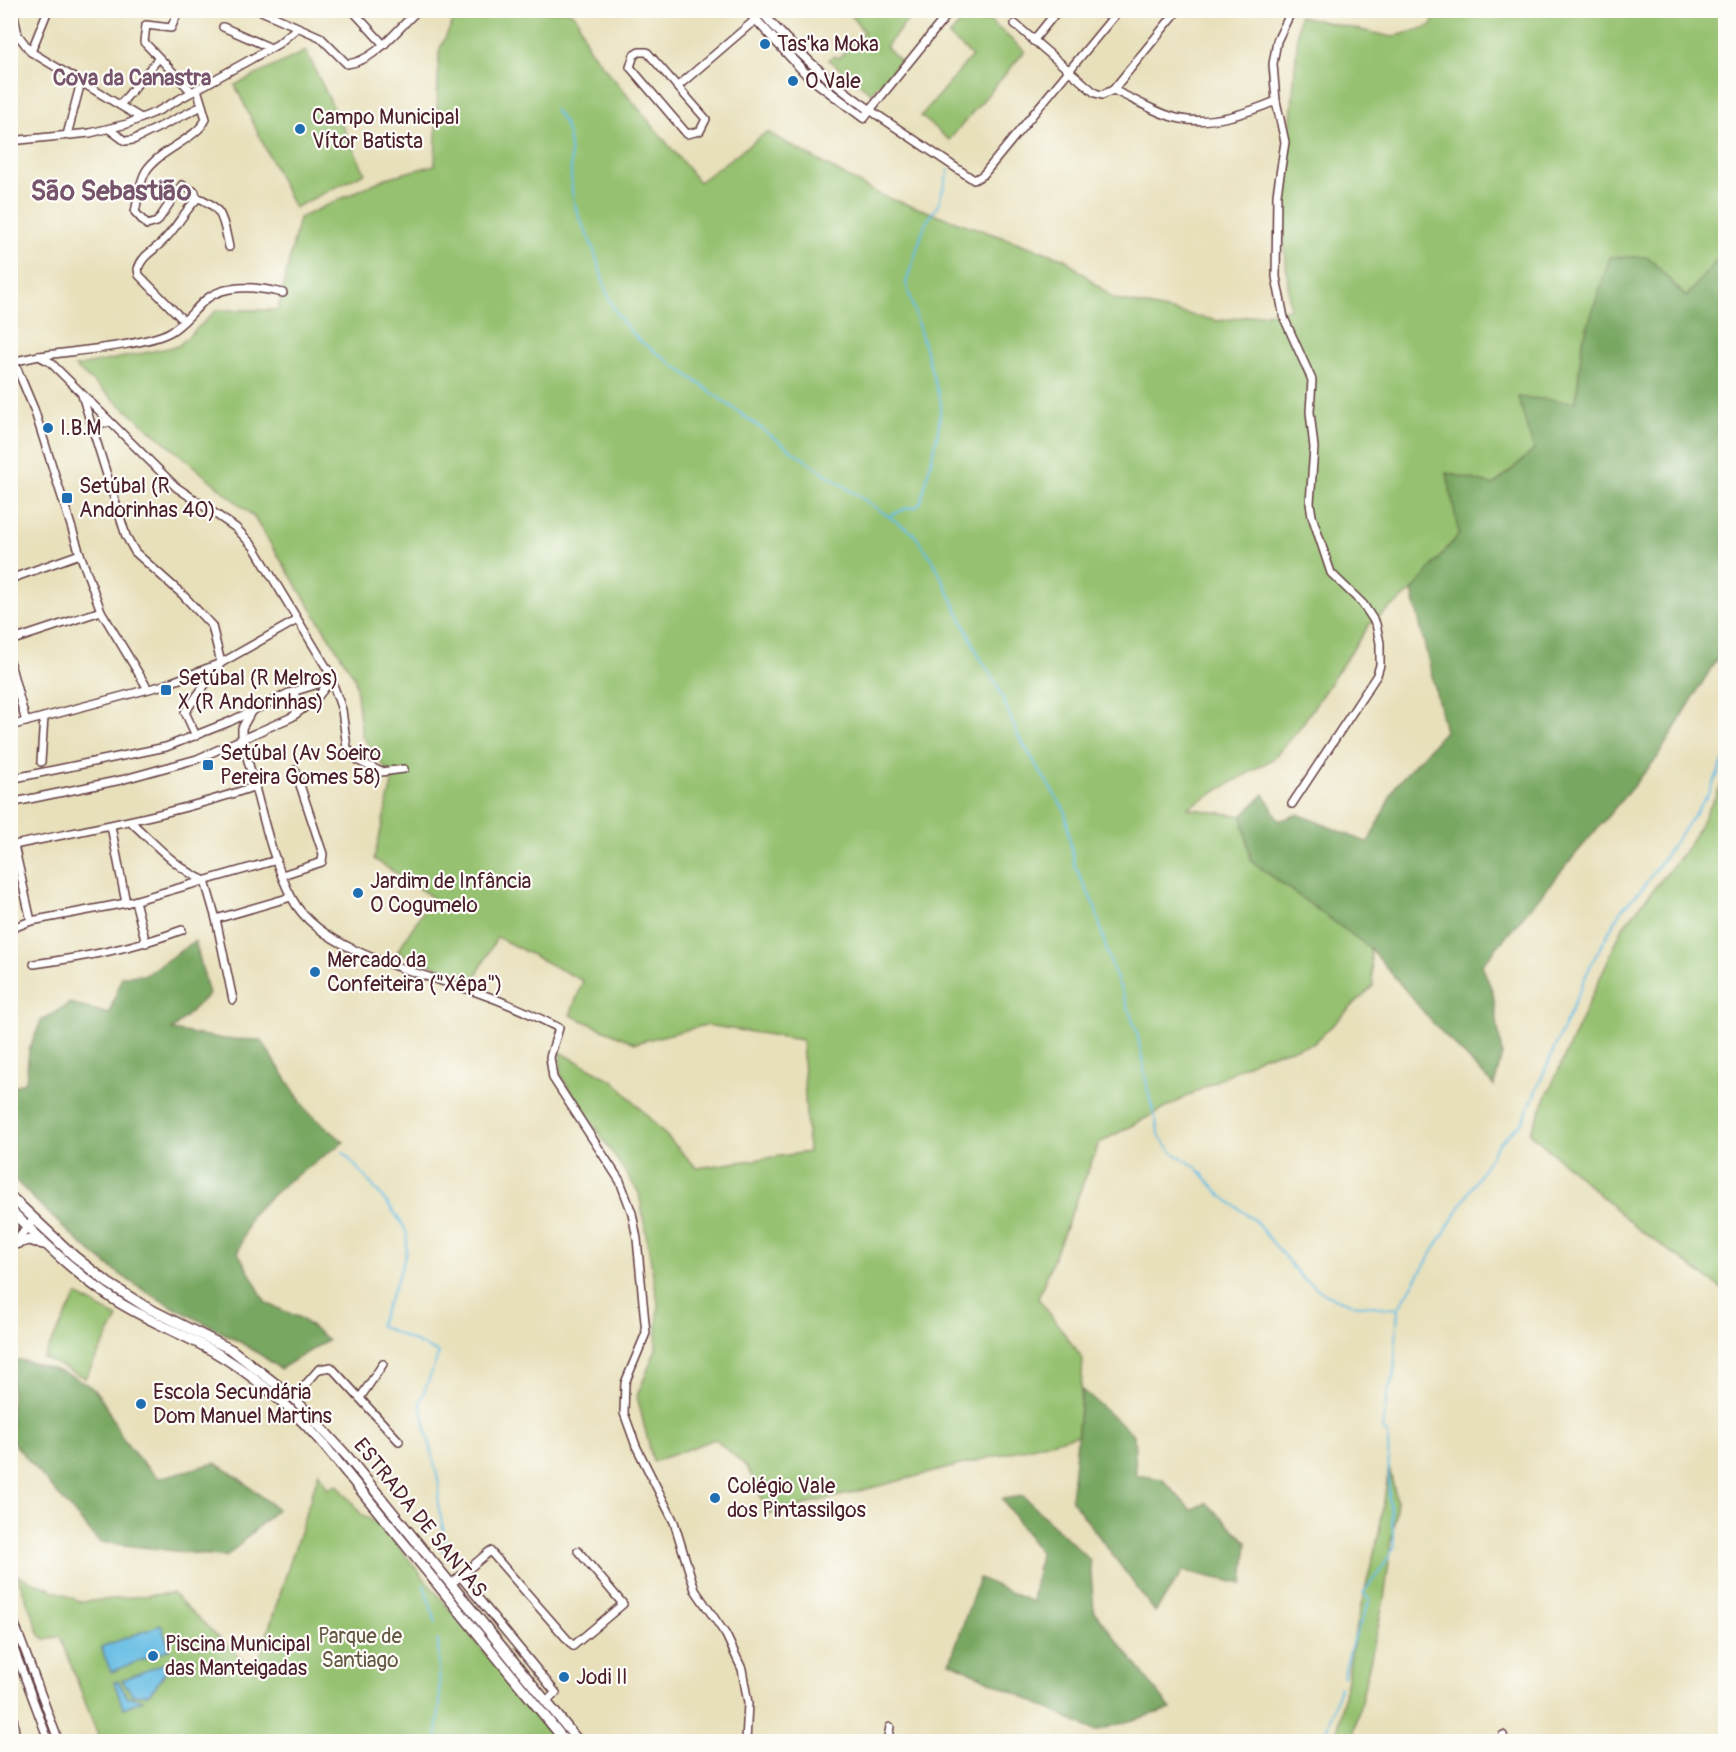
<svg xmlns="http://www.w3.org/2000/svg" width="1736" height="1752" font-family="Pangolin,sans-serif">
<rect width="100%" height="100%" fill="#fdfcf7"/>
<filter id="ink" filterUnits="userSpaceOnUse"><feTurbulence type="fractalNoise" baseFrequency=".0167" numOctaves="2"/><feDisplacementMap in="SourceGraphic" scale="12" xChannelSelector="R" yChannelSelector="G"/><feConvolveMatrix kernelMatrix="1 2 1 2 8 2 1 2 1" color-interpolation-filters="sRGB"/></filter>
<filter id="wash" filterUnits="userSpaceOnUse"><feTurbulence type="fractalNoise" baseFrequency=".008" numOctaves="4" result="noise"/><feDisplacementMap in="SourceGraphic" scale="24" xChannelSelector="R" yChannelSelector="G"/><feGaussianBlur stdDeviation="1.35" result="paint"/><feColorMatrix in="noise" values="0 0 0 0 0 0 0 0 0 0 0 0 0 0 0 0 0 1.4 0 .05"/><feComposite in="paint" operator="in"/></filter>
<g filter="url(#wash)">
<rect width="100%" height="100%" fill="#e8e0bb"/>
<g fill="#95c16f" stroke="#70704d" stroke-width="1.5">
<path d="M458,11H569L577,18L589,49L699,182L767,132L880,195L1065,259L1114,299L1219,321L1290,309L1283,226L1299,16L1392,37L1431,26L1437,11H1725V250L1686,297L1648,257L1582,344L1576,402L1534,450L1494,485L1447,473L1460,534L1412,591L1369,625L1299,729L1273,759L1187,808L1242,816L1252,861L1370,948L1373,986L1313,1044L1263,1056L1099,1143L1038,1298L1083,1359L1078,1435L769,1514L747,1467L715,1439L653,1462L637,1396L656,1349L658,1303L639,1193L561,1076L560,1052L614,1081L697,1168L808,1152L802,1040L706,1025L635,1043L570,1015L583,981L497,937L474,980L397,952L432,897L374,859L393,779L362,736L355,678L253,516L75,367L178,346L217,310H278L299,218L386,178L435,165L439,51Z"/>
<path d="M855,11H915L886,47L900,61L871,93L829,60L833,56L839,58L864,32L851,15Z"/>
<path d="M970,11H999L990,21L1025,51L949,140L921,116L972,56L949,36Z"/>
<path d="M306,51L365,173L294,208L235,85Z"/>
<path d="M1725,779L1726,1291H1725L1637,1228L1530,1133L1623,927L1687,848Z"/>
<path d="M77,1295L118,1318L85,1378L43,1358Z"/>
<path d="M1389,1468L1397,1501L1384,1600L1352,1741H1336L1356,1626L1379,1533Z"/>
<path d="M319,1472L328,1489L337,1484L361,1514L382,1526L556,1741H100L60,1636L46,1640L40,1635L17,1575L82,1602L172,1593L255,1672Z"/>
</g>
<g fill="#78a762" stroke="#616346" stroke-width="1.5">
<path d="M1725,250V645L1657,758L1482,965L1493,993L1502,1055L1494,1086L1432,1022L1370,948L1251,861L1242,816L1264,794L1279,821L1298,814L1368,843L1396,785L1445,731L1412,591L1459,534L1447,473L1494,485L1534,450L1518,397L1576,402L1582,344L1610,257H1648L1686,297Z"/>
<path d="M195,941L209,994L172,1030L224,1039L261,1040L307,1111L344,1142L287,1182L251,1215L238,1252L266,1303L300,1318L328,1340L280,1369C240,1337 194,1320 150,1294C96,1262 54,1219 11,1176V1088L26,1081L29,1050L41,1021L70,1003L109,1014L122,976L145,975Z"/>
<path d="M12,1359C34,1362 82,1375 97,1393C107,1405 114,1423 122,1437C132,1453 145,1466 159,1478L215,1463C238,1475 256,1493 277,1509L226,1557L99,1542L11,1440Z"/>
<path d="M1082,1390L1134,1435L1136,1475L1162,1479L1191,1510L1206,1503L1247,1542L1243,1584L1183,1571L1155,1612L1071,1499Z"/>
<path d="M1023,1496L1090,1560L1094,1611L1171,1709L1095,1731L950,1662L979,1578L1032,1602L1040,1553L1002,1499Z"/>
</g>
<g fill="#68bee5" stroke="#596e88" stroke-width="1.5">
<path d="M161,1625L170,1649L111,1672L101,1647Z"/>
<path d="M175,1659L176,1662C162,1670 161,1684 148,1694L133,1695L122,1680Z"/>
<path d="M118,1681L127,1696L143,1700L123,1708L114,1682Z"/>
</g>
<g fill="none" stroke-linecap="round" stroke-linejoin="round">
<g stroke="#68bee5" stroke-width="2">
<path d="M554,110C577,130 568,169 573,197C576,216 586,230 593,248C608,290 604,306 639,340L795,453L913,533L933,560L979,656L997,685L1018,736L1065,811L1074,864L1095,907L1108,956L1137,1032L1149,1096L1160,1137L1172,1152L1195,1166L1222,1196L1253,1219L1302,1278L1328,1296L1351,1304L1398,1309"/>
<path d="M890,516L907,508L916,507L921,502L938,433L941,403L906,283L925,224L938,205L949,170"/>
<path d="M343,1152C355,1165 403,1219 406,1232C412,1255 387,1303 379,1325L439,1353L420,1402L439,1484L438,1505L445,1537L442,1551"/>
<path d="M424,1585L436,1623"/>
<path d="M1343,1677L1352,1643L1370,1600L1363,1593L1383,1567L1395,1545L1389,1499L1388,1434L1382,1429L1388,1391L1394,1375L1398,1309L1498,1144L1523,1121L1591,964L1621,910L1641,890L1709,793L1726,756"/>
<path d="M436,1742L440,1704L438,1640"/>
<path d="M1323,1742L1340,1687"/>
</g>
</g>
</g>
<g filter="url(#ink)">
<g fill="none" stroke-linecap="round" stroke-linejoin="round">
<defs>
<g id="minor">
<path d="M13,10L18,35L31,52L141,118"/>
<path d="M179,10L171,28L146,25L144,42L192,92"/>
<path d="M259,10L320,37L347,64C375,61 395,32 415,13L413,10"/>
<path d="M352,10L384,45"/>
<path d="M951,10L870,110L974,180L983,175L1119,10"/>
<path d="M1015,24L1095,93L1102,95L1113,90L1178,10"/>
<path d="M223,27L271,48"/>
<path d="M1033,41L1058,10"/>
<path d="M31,52L48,10"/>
<path d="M639,52H647L706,119L700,131L687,134L630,67L634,55Z"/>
<path d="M677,87L755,20"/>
<path d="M1113,90C1134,99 1159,115 1181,119C1212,125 1247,113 1276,101"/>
<path d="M120,105L158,59"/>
<path d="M109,129L125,141L133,140L202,106"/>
<path d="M67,135L81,82"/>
<path d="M10,141L90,133L127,124L158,111L278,44L297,28"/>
<path d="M196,197C224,207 223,220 229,247"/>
<path d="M184,321L139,275L138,269C142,255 154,251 163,241C176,229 183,213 196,200L195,192L182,185L157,222L147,225L135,212C138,200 139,182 146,171C159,150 197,139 206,119L197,89"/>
<path d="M10,352L34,409L80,554L101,611L148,689"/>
<path d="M39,356C71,351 144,346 170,332C183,325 193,311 204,301C225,282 259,287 283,293"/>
<path d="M16,361L39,356L50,362L176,487L236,528L254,547L328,670L342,710L347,748L359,761L381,772L404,769"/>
<path d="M82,395L126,536L135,552L183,595L212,626L221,663L185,712L196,736"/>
<path d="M95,435L100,423H111"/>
<path d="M10,579L80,554"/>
<path d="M10,641L101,611"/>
<path d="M10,663L26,722"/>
<path d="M285,696L296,697L300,706L296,711"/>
<path d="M252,710L242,728V740C257,788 269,857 293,900C322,953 422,973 476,992C505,1002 532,1014 559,1028L550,1057L553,1078L620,1181L632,1213L637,1239L646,1333L625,1383L624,1413L636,1446L674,1522L695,1590L726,1635L742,1669L748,1703L746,1742"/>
<path d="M10,726L164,685L221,663L297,620"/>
<path d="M41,762L44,717"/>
<path d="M10,779L166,747L229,722L289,693L331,680"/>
<path d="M10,803L121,780L197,759L292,717L316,699L331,680"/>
<path d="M1292,804L1377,675L1380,665V643L1376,624L1363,604L1331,573L1312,516L1310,503L1314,448L1310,412L1312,380L1284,318L1276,277L1277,194L1285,142L1276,101L1273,64L1277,41L1292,10"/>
<path d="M131,822C155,844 176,868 205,881"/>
<path d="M111,826L126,903"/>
<path d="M14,845L31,921"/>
<path d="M10,846C93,828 176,814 256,786"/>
<path d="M282,875L322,862L323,854L295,770"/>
<path d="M205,881L216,919L291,897"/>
<path d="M135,901L146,943"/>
<path d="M216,919L233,1000"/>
<path d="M10,929L31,921L126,903L277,860"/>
<path d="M34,964C85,957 134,948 182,930"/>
<path d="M294,1398L319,1369L331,1367L399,1441"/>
<path d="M360,1398L383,1364"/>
<path d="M460,1576L556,1693L546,1701"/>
<path d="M451,1584L490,1551L573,1646L623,1604L578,1551"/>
<path d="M10,1611L59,1742"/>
<path d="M10,1638L49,1742"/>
<path d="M10,1692L16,1742"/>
<path d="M1503,1735L1505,1742"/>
<path d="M887,1742L890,1727"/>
</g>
<g id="tertiary">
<path d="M747,10L808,76L864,118L870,110C828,81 793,49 760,10"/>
<path d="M10,1248L34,1219"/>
</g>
<g id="secondary">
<path d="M10,1196L74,1256L108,1283L146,1307L232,1350L294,1398L347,1456L579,1742"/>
<path d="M10,1210C44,1242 76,1275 115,1300C146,1320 181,1333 213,1351C256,1376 292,1408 324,1445L566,1742"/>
<path d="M10,1213L13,1227L10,1237"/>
<path d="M15,1244L29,1240L43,1244"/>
</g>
</defs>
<use href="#minor" stroke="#623c41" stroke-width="10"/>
<use href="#tertiary" stroke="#623c41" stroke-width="11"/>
<use href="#secondary" stroke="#623c41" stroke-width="12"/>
<use href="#minor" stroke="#fff" stroke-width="7"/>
<use href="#tertiary" stroke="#fff" stroke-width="8"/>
<use href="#secondary" stroke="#fff" stroke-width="9"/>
</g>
</g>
<g fill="#1f6fb2" stroke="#fdfcf7" stroke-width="2">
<circle cx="765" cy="44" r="6"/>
<circle cx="793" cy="81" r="6"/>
<circle cx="300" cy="129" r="6"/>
<circle cx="48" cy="428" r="6"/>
<rect x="61" y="492" width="12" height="12" rx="3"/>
<rect x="160" y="684" width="12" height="12" rx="3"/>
<rect x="202" y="759" width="12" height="12" rx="3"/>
<circle cx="358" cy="893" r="6"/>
<circle cx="315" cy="972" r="6"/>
<circle cx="141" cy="1404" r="6"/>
<circle cx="715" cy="1498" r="6"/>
<circle cx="153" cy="1656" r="6"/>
<circle cx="564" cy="1677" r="6"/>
</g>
<g text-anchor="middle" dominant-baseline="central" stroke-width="4.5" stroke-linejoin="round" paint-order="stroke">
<g font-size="21" fill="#4a1f2b" stroke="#fdfcf7" text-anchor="start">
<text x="777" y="44">Tas'ka Moka</text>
<text x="805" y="81">O Vale</text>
<text x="312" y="117">Campo Municipal<tspan x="312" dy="24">Vítor Batista</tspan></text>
<text x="60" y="428">I.B.M</text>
<text x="79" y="486">Setúbal (R<tspan x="79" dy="24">Andorinhas 40)</tspan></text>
<text x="178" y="678">Setúbal (R Melros)<tspan x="178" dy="24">X (R Andorinhas)</tspan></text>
<text x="220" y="753">Setúbal (Av Soeiro<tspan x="220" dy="24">Pereira Gomes 58)</tspan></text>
<text x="370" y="881">Jardim de Infância<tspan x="370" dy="24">O Cogumelo</tspan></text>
<text x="327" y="960">Mercado da<tspan x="327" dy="24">Confeiteira ("Xêpa")</tspan></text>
<text x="153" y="1392">Escola Secundária<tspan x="153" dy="24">Dom Manuel Martins</tspan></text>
<text x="727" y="1486">Colégio Vale<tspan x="727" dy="24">dos Pintassilgos</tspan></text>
<text x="165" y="1644">Piscina Municipal<tspan x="165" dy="24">das Manteigadas</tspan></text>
<text x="576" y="1677">Jodi II</text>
</g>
<g font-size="21" fill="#4a1f2b" stroke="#fdfcf7">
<text transform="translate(420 1518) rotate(51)">ESTRADA DE SANTAS</text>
</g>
<g font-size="21" fill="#645843" stroke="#fdfcf7">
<text x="360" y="1636">Parque de<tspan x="360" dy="24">Santiago</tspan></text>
</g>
<g font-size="22" font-weight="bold" fill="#76546c" stroke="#fdfcf7">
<text x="132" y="78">Cova da Canastra</text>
</g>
<g font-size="27" font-weight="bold" fill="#76546c" stroke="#fdfcf7">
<text x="111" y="191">São Sebastião</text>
</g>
</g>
<rect width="1736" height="1752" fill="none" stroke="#fdfcf7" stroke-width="36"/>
</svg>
